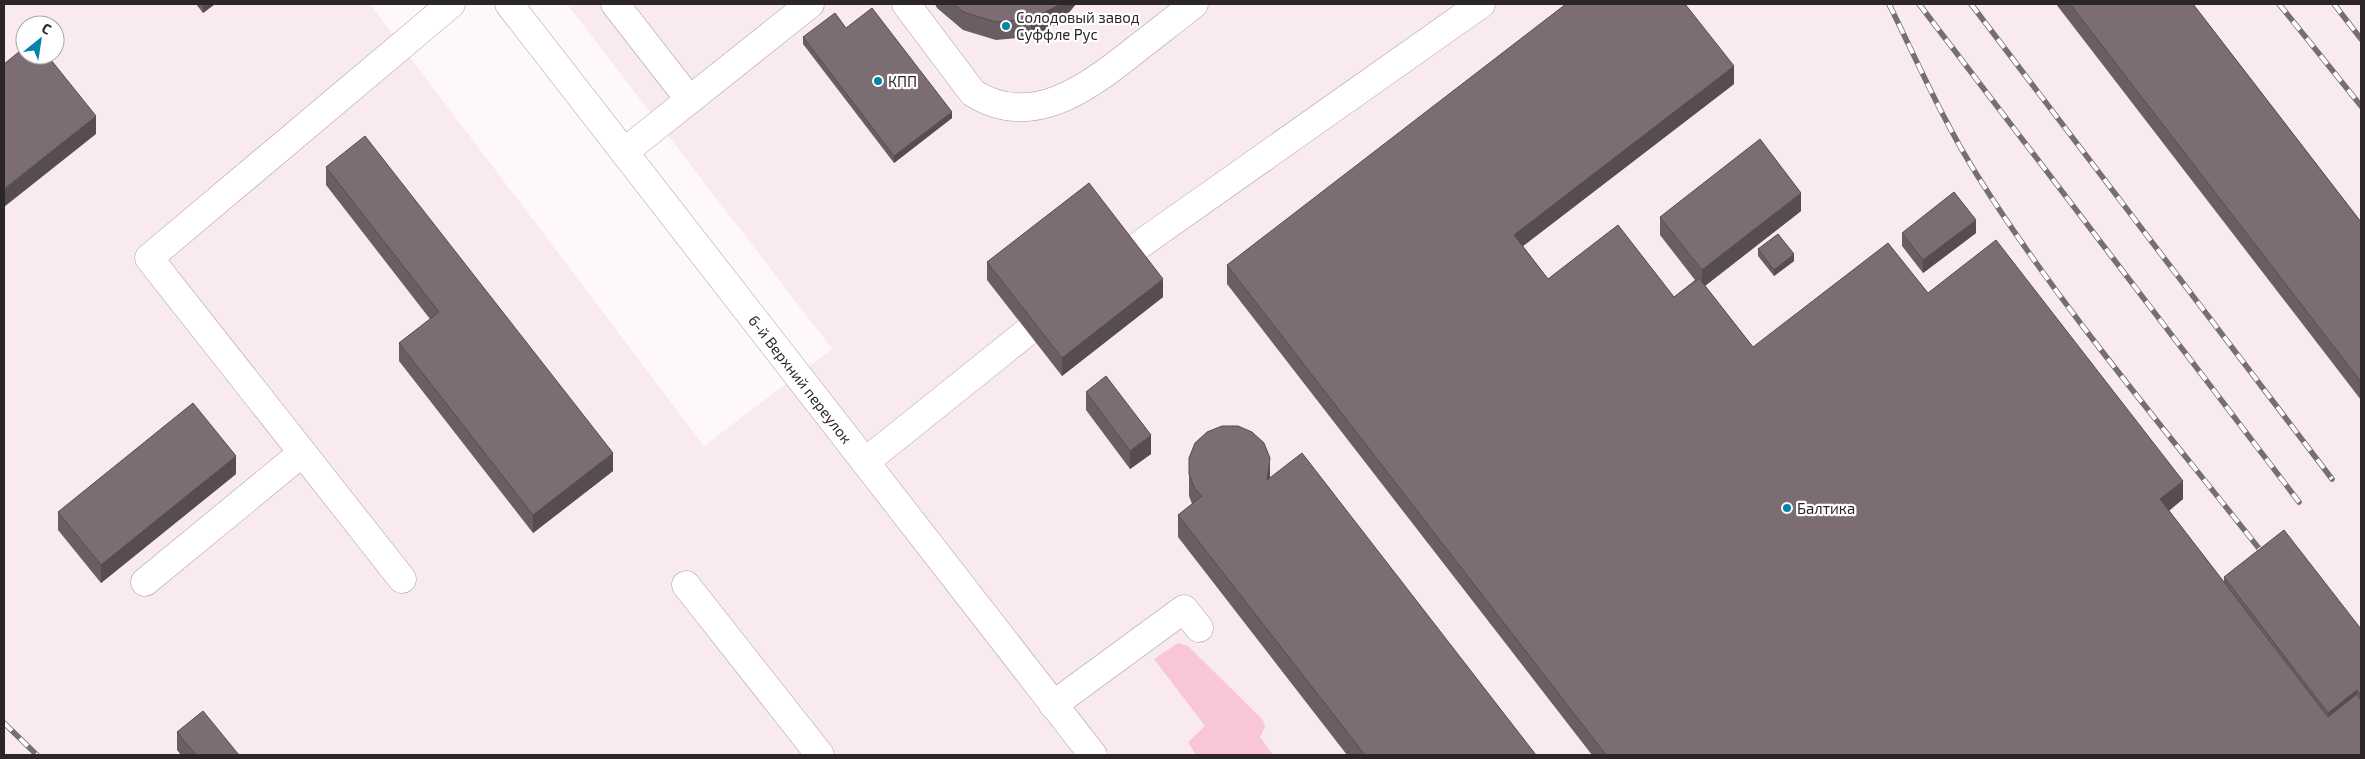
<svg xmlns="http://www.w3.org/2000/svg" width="2365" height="759" font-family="'Exo 2',sans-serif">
<rect width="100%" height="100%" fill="#fef8fa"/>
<path fill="#f9eaef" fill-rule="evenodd" d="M4,4H370L704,446L832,349L567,4H2361V755H4ZM25,25H55V55H25Z"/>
<path fill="#f9c6d8" d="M1178,643L1188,646L1263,720L1265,727L1260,737L1273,755H1196L1188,742L1205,726L1154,659Z"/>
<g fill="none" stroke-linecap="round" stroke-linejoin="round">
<defs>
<g id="minor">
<path id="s1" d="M509,4L1093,755"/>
<path d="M615,4L689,99"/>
<path d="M906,4L973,93C1032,130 1087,88 1134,51C1154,35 1174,20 1194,4"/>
<path d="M624,152L810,4"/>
<path d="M1128,253L1481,4"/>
<path d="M865,462L1027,332"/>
<path d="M402,579L149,258L451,4"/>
<path d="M145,582L302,453"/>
<path d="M686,585L820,755"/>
<path d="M1053,705L1184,609L1199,628"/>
</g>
</defs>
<use href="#minor" stroke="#ad9da2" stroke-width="29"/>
<use href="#minor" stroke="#fff" stroke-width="28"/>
<defs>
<g id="rail">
<path d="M1889,4C1917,61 1943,121 1977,175C2061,309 2170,435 2268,560"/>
<path d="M1919,4L2299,502"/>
<path d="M1971,4L2332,479"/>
<path d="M2279,4L2361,106"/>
<path d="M2334,4L2361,39"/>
<path d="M4,723L37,755"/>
</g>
</defs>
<use href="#rail" stroke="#766f71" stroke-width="5.5"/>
<use href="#rail" stroke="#fff" stroke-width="4" stroke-dasharray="11" stroke-linecap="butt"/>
</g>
<g fill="#6b5e62">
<path d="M196,4H215L203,13Z"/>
<path d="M935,4H1076L1061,22L1031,37L996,40L963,30L937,8Z"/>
<path d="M2056,4H2193L2361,222V400Z"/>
<path d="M846,28L952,118L894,163L803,44V37Z"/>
<path d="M1734,84L1523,246L1548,279L1674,297L1695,280L1660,235V217L1801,211L1705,286L1753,347L1928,293L2183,499L2169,511L2224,582V577L2361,629V755H1592L1227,284V265Z"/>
<path d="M326,167L613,471L533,533L399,361V343L430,319L326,185Z"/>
<path d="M1902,233H1976L1923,273L1902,246Z"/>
<path d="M1758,249L1794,261L1774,276L1758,256Z"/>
<path d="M987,262L1163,297L1062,376L987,280Z"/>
<path d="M1086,392L1151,454L1130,469L1086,410Z"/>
<path d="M1189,458L1270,478L1536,755H1347L1178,537V515L1192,504L1189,496Z"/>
<path d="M236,474L101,583L58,530V512Z"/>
<path d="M177,732L239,755H181L177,750Z"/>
</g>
<g fill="#574c50">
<path d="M203,4H215L203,13Z"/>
<path d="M1061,4H1076L1061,22L1031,37V19Z"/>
<path d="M1734,66V84L1514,253V235Z"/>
<path d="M952,112V118L894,163V156Z"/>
<path d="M96,116V134L4,207V189Z"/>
<path d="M1801,193V211L1702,288V270Z"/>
<path d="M1976,220V233L1923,273V260Z"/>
<path d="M1794,254V261L1774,276V270Z"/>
<path d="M1163,279V297L1062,376V358Z"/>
<path d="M1151,435V454L1130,469V451Z"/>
<path d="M613,453V471L533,533V515Z"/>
<path d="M236,456V474L101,583V565Z"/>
<path d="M1270,458V480H1267Z"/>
<path d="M2183,481V499L2160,517V499Z"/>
<path d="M2357,690V712L2328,735V713Z"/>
</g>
<g fill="#7c6d72" stroke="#574c50">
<path d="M954,4H1061L1031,19L996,22L963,12Z"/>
<path d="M1566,4H1685L1734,66L1514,235L1548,279L1618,225L1674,297L1699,278L1753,347L1888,243L1928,293L1996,240L2183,481L2160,499L2328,717L2357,694L2361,700V755H1606L1227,265Z"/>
<path d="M2070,4H2193L2361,222V382Z"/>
<path d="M872,8L952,112L894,156L803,37L835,13L846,28Z"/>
<path d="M25,47V55H47L96,116L4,189V64Z"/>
<path d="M365,136L613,453L533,515L399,343L439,312L326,167Z"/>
<path d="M1760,139L1801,193L1702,270L1660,217Z"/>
<path d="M1089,183L1163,279L1062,358L987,262Z"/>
<path d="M1954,192L1976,220L1923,260L1902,233Z"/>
<path d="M1778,234L1794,254L1774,270L1758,249Z"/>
<path d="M1106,376L1151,435L1130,451L1086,392Z"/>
<path d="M193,403L236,456L101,565L58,512Z"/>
<path d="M1222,426H1238L1252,432L1264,443L1270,458L1267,480L1302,453L1536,755H1365L1178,515L1202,496L1195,489L1189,474V458L1195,443L1207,432Z"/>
<path d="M2284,530L2361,629V696L2357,690L2328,713L2224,577Z"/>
<path d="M203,711L239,755H196L177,732Z"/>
</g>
<g fill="#0485a8" stroke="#fff" stroke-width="2">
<circle cx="1006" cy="26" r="5"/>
<circle cx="878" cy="81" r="5"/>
<circle cx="1787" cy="508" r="5"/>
</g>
<g text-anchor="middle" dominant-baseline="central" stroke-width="4.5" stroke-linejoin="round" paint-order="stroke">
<g font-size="15" fill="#2d2628" stroke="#fff" text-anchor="start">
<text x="1016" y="17">Солодовый завод<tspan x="1016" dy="17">Суффле Рус</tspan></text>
<text x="888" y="81">КПП</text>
<text x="1797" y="508">Балтика</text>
</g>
<g font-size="15" fill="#2d2628" stroke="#fff">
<text stroke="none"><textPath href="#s1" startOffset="475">6-й Верхний переулок</textPath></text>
</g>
</g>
<rect width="2365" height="759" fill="none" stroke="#2d2628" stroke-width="10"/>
<g transform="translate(40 40) rotate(30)"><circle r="24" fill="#ffffff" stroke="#aba8a9"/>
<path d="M0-4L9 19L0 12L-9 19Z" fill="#0485a8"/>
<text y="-8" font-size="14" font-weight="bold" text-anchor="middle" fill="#2d2628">С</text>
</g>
</svg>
